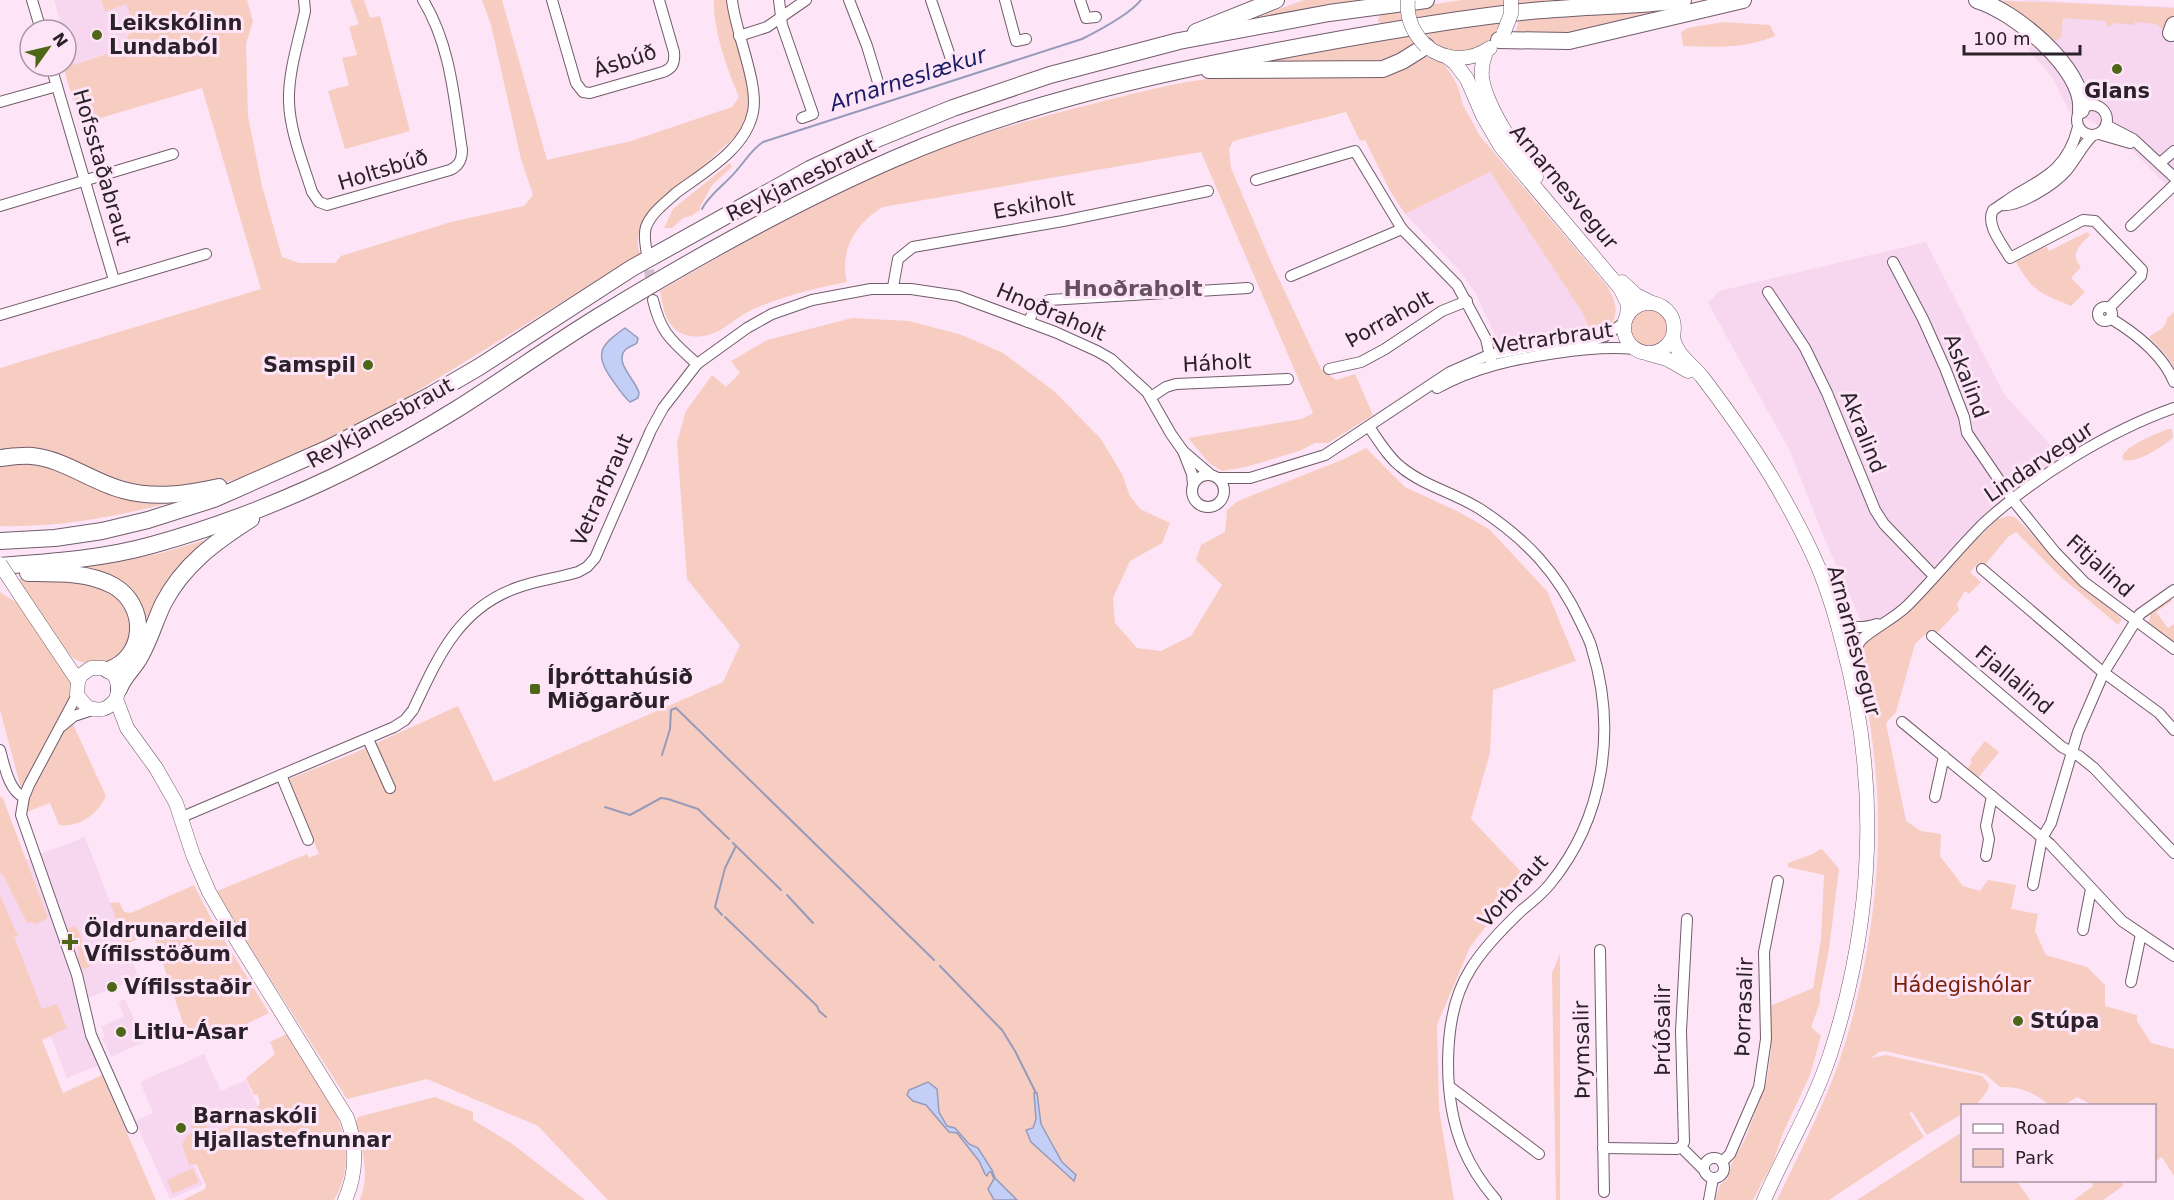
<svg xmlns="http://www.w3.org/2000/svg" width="2174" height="1200" font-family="'DejaVu Sans',sans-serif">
<rect width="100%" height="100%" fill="#fde5f7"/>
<g fill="#f6d7ef">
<path d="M54,0H101L105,11L126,4L134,26L120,49L73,65L66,40V30H63Z"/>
<path d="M2026,0L2174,7V193L2132,150L2092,121L2071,115L2052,77L2021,41Z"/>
<path d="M1490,172L1582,312L1589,328L1583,336L1499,344L1475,292L1458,269L1405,214Z"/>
<path d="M1926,242L2004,394L2056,451L2067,468L2028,493L1990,523L1869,639L1825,540L1790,451L1708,303L1719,291Z"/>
<path d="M85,837L139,978L78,1002L102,1064L67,1078L0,907V870Z"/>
<path d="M125,999L144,1042L111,1057L102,1038L105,1037L101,1027L124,1016L118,1002Z"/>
<path d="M204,1054L221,1091L246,1080L258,1107L253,1115L186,1145L203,1185L170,1199L135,1121L153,1113L140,1082Z"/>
</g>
<g fill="#f7cdc2">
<path d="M101,0H247L253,21L246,44L248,116L262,186L282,257L299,263H335L341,256L451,222L524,206L533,195L521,159L491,25L482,0H502L547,160L631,141L732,107L739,97C727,69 713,30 714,0H728L751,94V109L739,133L645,219C639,231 635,241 640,254L383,412L310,449L235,480L190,489L152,490L117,484L45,454L0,448V368L261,289L202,88L80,124L63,66H66V40L74,65L120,49L134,26L126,4L105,12Z"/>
<path d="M350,0H364L370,18L380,16L410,131L345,149L328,91L349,85L342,58L357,55L349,27L359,24Z"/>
<path d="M1304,0H1369L1218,27L1260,16Z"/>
<path d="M1463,0H1603L1381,24L1378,21L1380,13L1385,11Z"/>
<path d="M1990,0L2174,8V20L2163,29L2156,24L2135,22L2134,25L2116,23L2107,27L2106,21L2063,18L2061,38L2052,42Z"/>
<path d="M1720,1L1575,36L1516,32L1520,14L1669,3Z"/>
<path d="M1506,18L1491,44L1469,55L1436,47L1423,30Z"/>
<path d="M1723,22L1770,25L1775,36C1745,49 1715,47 1683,46L1681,32L1688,28Z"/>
<path d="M1407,28L1417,43L1390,61L1228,65Z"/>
<path d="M1420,57H1427L1442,62L1451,74L1458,87L1463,105L1480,136L1607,286C1617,303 1620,315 1607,331L1583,336L1589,328L1582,312L1490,172L1405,214L1389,189L1365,140L1360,141L1346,112L1233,141L1229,149L1231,168L1271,262L1321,369L1336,380L1355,374L1373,415L1328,443H1315L1299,451L1246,467L1222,471L1209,463L1188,438L1302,419L1313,413L1201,152L883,207C856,223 839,250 847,282C816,288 787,295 758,307C745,312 734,321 722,329C704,340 677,341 667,318C663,310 662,299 660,291C730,250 802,209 876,175C946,142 1021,122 1096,103C1135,93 1185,80 1225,77C1276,73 1328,78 1379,77L1396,72Z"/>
<path d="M730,163L732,167L712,185L700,207V210L691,216L683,218L672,228H664L673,209Z"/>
<path d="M2087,232L2090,235C2080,245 2069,254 2081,267L2071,278L2085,292L2071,306C2040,293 2033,292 2016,262L2046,246L2049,251Z"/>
<circle cx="1649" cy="328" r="20"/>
<path d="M2174,312V367L2166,355L2149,337C2156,331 2166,330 2167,318Z"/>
<path d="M852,318L909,321L962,335L1003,353L1054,391L1101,439L1122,474L1130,496L1140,509L1170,523L1162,543L1130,561L1113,598L1115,623L1137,648L1161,651L1191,636L1222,585L1196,560L1201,545L1225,532L1227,510L1238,501L1344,459L1366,448L1405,487L1459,512L1489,529L1547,591L1576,661L1493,690L1490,753L1471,819L1525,876L1470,947L1437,1025L1439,1109L1454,1200H608L538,1126L427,1079L347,1099L215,892L307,854L309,858L319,854L289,779L352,754L458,706L494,782L723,682L740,645L687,579L677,442L686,411L712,375L726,387L740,373L731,361L767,340Z"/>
<path d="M2168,429H2172L2173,438C2161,447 2139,463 2124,460L2122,457C2126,445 2156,434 2168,429Z"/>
<path d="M21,460L174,502C117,516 59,528 0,526V461Z"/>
<path d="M2008,516L2015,517L2080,584L2122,619L2118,625L2061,577L2016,532L2008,537L1984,566L1979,562L1970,572L1981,582L1969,594L1965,591L1957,604L1959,610L1937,633L1931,629L1915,644L1896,712L1886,723L1906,821L1921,831L1941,834L1940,856L1963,886L1980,891L1988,880L2016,885L2011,909L2038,914L2035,931L2046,955L2087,967L2105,985V1006L2137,1015V1021L2151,1043L2174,1049V1176L2162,1157L2155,1162L2154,1106L2093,1105L2077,1097C2072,1100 2066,1105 2059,1105C2048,1107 2042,1098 2033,1094C2022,1088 2012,1087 2000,1087L1985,1074L1885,1051L1879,1052L1871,1058L1886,1055L1982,1076L1989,1084L1988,1090L1976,1105L1962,1106V1114L1927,1135L1912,1112L1909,1113L1924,1137L1829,1200H1777C1799,1154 1823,1108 1840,1059C1864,988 1879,897 1878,822C1878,766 1868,710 1860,655L1863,646L1998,519Z"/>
<path d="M212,538L144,638L133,596L59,570L158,554Z"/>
<path d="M17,579C41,580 77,578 99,586C139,603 147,660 94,663C88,663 82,663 76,660C60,649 30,597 17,579Z"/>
<path d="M0,592L20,605L73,680L72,695L22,792L0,710Z"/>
<path d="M2169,599L2172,601L2156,612L2168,628L2174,624V644L2147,623L2150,619V612Z"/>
<path d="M71,720L106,796C98,814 79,828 59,825L50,803L24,813L27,799L58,733Z"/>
<path d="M1985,741L1999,752L1978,778L1967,769L1972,762L1970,760Z"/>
<path d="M2,796L48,918L36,924L32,922L27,923L2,873L0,874V797Z"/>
<path d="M1820,849L1823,850L1839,869L1829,949L1820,995V1003L1811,1027L1821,1036L1810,1075L1783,1133L1773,1162L1753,1200H1715L1720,1185L1727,1179L1732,1163L1746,1137L1767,1080L1771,1051L1770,1006L1813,988L1821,939L1824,875L1788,867V863L1813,854Z"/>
<path d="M194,885L212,920L269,1013L215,1039L212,1028L188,1038L152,931L126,945L110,903L119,902L124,912L131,913Z"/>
<path d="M0,896L18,936L14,937L42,1009L57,1004L67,1028L42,1040L63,1093L102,1075L156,1200H0Z"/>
<path d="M74,926L78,930L90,960V966L85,969L78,965C79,953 81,942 67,937L66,929Z"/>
<path d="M1560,954V1200H1556L1552,973Z"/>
<path d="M289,1033C319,1083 369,1141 334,1200H183L205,1189L206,1185L196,1164L189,1165L182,1145L186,1136L192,1133L191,1126L199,1110L211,1134L252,1116L250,1111L258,1107L260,1102L257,1094L254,1095L246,1078L275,1054L270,1042Z"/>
<path d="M435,1097L473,1112V1120L511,1143L585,1200H360C370,1174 363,1149 355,1124L358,1117Z"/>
<path d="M1962,1132V1180L2017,1181L2030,1200H1857Z"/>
<path d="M193,1168L199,1182L173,1194L167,1180Z"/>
<path d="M2091,1181H2122L2123,1186L2103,1200H2074L2093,1186Z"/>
</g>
<g fill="#c4cff8" stroke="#969bba" stroke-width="1.5">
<path d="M625,328L638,338L637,343C633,346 629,346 625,350C614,363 636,380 639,393L638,398L630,402C622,395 617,386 611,378C593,353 602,344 625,328Z"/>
<path d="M928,1082L937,1089L939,1112L947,1126L955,1128L969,1144L978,1148L992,1170L995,1178L1017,1200H994L988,1189L994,1179L991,1172H989L987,1176L985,1174L979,1161L957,1133L949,1132L926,1105L913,1101L907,1095L909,1090Z"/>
<path d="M1034,1093H1037L1041,1124L1062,1162L1076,1175L1074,1181L1031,1142L1026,1130L1033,1128L1036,1119Z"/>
</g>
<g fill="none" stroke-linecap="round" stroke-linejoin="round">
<g stroke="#969bba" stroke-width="2">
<path d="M702,209C710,193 726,184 737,170C746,160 751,150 763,142L1082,39C1100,30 1129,15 1141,0"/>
<path d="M662,755L670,729L671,710L676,708L934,960"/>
<path d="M605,807L630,815L661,798L668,799L698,809L729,839"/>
<path d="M733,843L781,890"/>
<path d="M787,895L813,923"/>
<path d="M722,915L715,907L725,868L736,846"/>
<path d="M725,917L817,1006L819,1011L826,1017"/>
<path d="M940,966L1002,1030L1015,1051L1036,1093"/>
</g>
<path stroke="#d3bece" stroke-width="10" stroke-dasharray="10 5" stroke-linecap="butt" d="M647,255L652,290"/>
<defs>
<g id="minor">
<path d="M32,0L41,30"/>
<path d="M304,0L305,11C299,40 288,72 289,102C290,132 303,163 312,192L319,202L327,205L450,170C459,166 462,160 462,150C454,99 451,46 423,0"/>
<path d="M552,0L576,83L583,92L590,93L663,72C673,68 675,63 674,52L659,0"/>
<path d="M779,0L782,25L813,114L802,118"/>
<path d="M849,0L867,46L880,89L870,92"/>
<path d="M931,0L952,62L957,61"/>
<path d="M1005,0L1016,41L1026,39"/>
<path d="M1080,0L1086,18L1096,17"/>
<path d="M739,36L767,27L806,0"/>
<path d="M51,66L114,280"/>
<path d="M0,102L57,86"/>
<circle cx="2092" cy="120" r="15"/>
<path d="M2106,125L2133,139L2174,177"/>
<path d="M2078,127C2069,165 2049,176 2017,194C2009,199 2001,205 1993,210C1985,225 2003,245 2010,258L2083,220L2095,221L2142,270L2141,276L2109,308"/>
<path d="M2099,134L2130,143"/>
<path d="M2160,163L2174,151"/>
<path d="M1256,180L1355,151L1402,229L1457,285L1486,339L1492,365"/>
<path d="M2001,205C2020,207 2055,184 2067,170C2076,159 2082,146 2092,136"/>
<path d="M0,206L173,154"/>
<path d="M2131,226L2174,185"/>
<path d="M647,255C646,246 643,236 646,227C651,213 665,203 676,193C704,172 746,149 753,112C759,84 735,31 732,0"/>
<path d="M1893,262L1923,319L1945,368L1964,417L1967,433L2012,499L2055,552L2084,582L2174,649"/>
<path d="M1291,276L1402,229"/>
<path d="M893,287L898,259L913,247L1063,221L1208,191"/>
<path d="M1768,292L1805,348L1827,393L1875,510L1884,524L1934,576"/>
<path d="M653,300C661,334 672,341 697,364"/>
<circle cx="2105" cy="314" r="7"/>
<path d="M0,315L206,254"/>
<path d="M2110,318C2135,333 2163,355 2174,382"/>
<path d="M1028,322L1036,307L1049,300L1248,288"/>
<path d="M1329,369L1361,362L1385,349L1442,311L1467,301"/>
<path d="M1437,388C1475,367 1514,359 1556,353C1582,349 1609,346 1635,349"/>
<path d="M1151,397L1166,387L1176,384L1288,379"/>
<path d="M1369,427C1379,441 1388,457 1401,467C1424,486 1455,493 1480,509C1526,539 1558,573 1581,623C1585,632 1590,640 1592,649C1617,730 1604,818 1550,884C1542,894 1532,902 1522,910C1503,928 1483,948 1470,970C1441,1016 1443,1100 1463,1148C1471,1167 1483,1185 1496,1200"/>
<path d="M1183,451L1192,474L1193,485"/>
<circle cx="1208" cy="491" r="16"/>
<path d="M1218,478H1250L1325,455L1450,372L1489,355L1530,347L1596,339L1605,336L1625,322"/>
<path d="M1982,569L2099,669L2159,713L2174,730"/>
<path d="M1835,616C1848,629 1861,629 1877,624"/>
<path d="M1932,636L2062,747L2079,756L2094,768L2174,853"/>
<path d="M1859,692C1858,676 1850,655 1861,640C1875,627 1894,619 1908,605C1934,579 1957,550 1983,524C2034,477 2109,431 2174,408"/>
<path d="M77,695L29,785L24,797L21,815L77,975L91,1035L132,1128"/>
<path d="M1902,722L2050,844L2122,921L2174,956"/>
<path d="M62,726L74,716L92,710"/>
<path d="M368,739L390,788"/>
<path d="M0,750C4,764 9,792 24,797"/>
<path d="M281,775L308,840"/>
<path d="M1935,797L1944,756"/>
<path d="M182,817L394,727L405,720L413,710C438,657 459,607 519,587C538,580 558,578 578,572L587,567L595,558L651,430L663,408L697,364L747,328L772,314L812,300L871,289H911L958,296L1055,332L1097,351L1111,359L1147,392L1171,434L1183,451L1211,475"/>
<path d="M1986,856L1989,839L1986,826L1992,796"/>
<path d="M2033,885L2042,838L2051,823L2078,732L2104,672L2140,614L2174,590"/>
<path d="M2083,930L2091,889"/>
<path d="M1600,950L1604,1192"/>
<path d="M2131,982L2141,934"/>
<path d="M1450,1087L1539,1154"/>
<path d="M1681,1147L1684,1142L1681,1031L1687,919"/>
<path d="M1681,1147L1704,1170"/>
<path d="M1603,1148L1677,1149L1681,1147"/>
<circle cx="1714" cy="1168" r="10"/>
<path d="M1722,1162L1730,1154L1759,1087L1766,1039L1764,952L1778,881"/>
<path d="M1709,1200L1713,1178"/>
</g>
<g id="major">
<path d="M1426,46C1445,61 1470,62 1490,48"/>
<path d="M1487,50C1483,59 1481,68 1482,78C1487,109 1517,151 1536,177"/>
<path d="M1446,56L1455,63L1467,79L1483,116L1501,147L1620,288L1628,304L1627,316"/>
<path d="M1622,282L1636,295L1652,303"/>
<circle cx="1649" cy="328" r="25"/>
<path d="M1673,338C1677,356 1692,364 1703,378C1734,419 1764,461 1788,506C1800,528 1812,551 1821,574C1830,597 1837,621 1843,645C1880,783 1874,920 1830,1055C1813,1106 1785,1152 1764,1200"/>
<path d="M1649,354L1667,359L1688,371"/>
<path d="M19,593L78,681"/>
<path d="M116,699C108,710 99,712 87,707L77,695L78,681L81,675L91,668H103L113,674L116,678L119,689L116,699L127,728L156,768L176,803L193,855L209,892L238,942L347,1118C357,1146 357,1173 345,1200"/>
</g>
<g id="highway">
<path d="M1977,0C2014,11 2085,69 2081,110"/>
<path d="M1196,32L1276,0"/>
<path d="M2171,33L2174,25"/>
<path d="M1499,40L1569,41L1743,0"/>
<path d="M1209,70L1383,69L1402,61L1426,46"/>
<path d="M0,458C10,457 22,455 32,456C64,459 92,482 123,490C155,499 187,494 219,487"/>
<path d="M0,541L55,538L102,531L148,520L214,499L329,448L431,395L479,367L632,268L810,169L862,145L953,108L1050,75L1179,41L1329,13L1426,0"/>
<path d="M0,566C51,562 102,559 152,545C260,515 362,468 457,409C506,378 552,345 601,315C696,257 794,202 896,158C1010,108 1140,77 1262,54C1345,38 1427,23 1512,13C1569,6 1626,7 1683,0"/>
<path d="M28,573C56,573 89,572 114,586C148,606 146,657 108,670"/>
<path d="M119,689C124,675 135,668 141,655C150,639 155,621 163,604C183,565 215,542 251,519"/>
</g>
</defs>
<use href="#minor" stroke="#715c6c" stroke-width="12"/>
<use href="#major" stroke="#715c6c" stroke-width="15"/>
<use href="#highway" stroke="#715c6c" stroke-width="18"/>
<use href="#minor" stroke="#fff" stroke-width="10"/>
<use href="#major" stroke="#fff" stroke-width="14"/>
<use href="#highway" stroke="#fff" stroke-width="16"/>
<defs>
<g id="major-bridge">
<path d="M1408,0C1406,18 1413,33 1426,46"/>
<path d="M1504,32L1511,14V0"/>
<path d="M0,564L19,593"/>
</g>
</defs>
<use href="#major-bridge" stroke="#715c6c" stroke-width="15" stroke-linecap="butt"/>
<use href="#major-bridge" stroke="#fff" stroke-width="14"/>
</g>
<g fill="#4d6617" stroke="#fde5f7" stroke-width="2">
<circle cx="97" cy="35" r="6"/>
<circle cx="2117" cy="69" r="6"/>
<circle cx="368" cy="365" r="6"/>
<rect x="529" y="683" width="12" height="12" rx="3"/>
<path d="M67 933h6v6h6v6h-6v6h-6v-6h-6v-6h6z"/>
<circle cx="112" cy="987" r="6"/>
<circle cx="2018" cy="1021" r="6"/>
<circle cx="121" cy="1032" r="6"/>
<circle cx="181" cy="1128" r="6"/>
</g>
<g text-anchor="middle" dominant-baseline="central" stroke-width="6" stroke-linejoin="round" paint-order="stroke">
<g font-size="21" font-weight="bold" fill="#2b2229" stroke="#fde5f7" text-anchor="start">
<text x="109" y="23">Leikskólinn<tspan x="109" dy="24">Lundaból</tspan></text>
<text x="2117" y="91" text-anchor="middle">Glans</text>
<text x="356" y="365" text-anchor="end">Samspil</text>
<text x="547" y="677">Íþróttahúsið<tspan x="547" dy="24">Miðgarður</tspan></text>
<text x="84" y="930">Öldrunardeild<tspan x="84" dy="24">Vífilsstöðum</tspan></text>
<text x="124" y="987">Vífilsstaðir</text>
<text x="2030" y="1021">Stúpa</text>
<text x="133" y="1032">Litlu-Ásar</text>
<text x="193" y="1116">Barnaskóli<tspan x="193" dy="24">Hjallastefnunnar</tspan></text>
</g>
<g font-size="21" fill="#2b2229" stroke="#fde5f7">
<text transform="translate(625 61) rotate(-18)">Ásbúð</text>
<text transform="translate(102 167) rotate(74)">Hofsstaðabraut</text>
<text transform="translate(383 170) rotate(-17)">Holtsbúð</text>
<text transform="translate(801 180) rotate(-26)">Reykjanesbraut</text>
<text transform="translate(1564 187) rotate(50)">Arnarnesvegur</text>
<text transform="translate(1034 205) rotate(-10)">Eskiholt</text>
<text transform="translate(1051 312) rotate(23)">Hnoðraholt</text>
<text transform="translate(1389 319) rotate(-29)">Þorraholt</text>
<text transform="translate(1553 338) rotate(-8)">Vetrarbraut</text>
<text transform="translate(1217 363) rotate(-3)">Háholt</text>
<text transform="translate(1966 376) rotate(69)">Askalind</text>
<text transform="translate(380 423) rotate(-29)">Reykjanesbraut</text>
<text transform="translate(1863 432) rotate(68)">Akralind</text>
<text transform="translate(2039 462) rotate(-34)">Lindarvegur</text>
<text transform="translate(602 490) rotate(-66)">Vetrarbraut</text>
<text transform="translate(2100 566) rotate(42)">Fitjalind</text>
<text transform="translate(1854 641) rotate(75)">Arnarnesvegur</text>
<text transform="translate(2014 680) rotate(40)">Fjallalind</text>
<text transform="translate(1513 891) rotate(-47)">Vorbraut</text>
<text transform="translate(1744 1007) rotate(-88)">Þorrasalir</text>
<text transform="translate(1663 1030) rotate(-90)">Þrúðsalir</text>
<text transform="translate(1582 1050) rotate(-91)">Þrymsalir</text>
</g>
<g font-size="21" fill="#792008" stroke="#fde5f7">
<text x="1962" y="985">Hádegishólar</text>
</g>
<g font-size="22" font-style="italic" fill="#1b1d67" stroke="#fde5f7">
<text transform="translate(908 79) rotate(-18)">Arnarneslækur</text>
</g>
<g font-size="22" font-weight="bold" fill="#655160" stroke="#fde5f7">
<text x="1133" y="288">Hnoðraholt</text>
</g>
</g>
<rect x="1961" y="1104" width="195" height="78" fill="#fde5f7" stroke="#a997a5" stroke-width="1.5"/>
<rect x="1973" y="1124" width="30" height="9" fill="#ffffff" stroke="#a997a5" stroke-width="1.5"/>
<text x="2015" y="1134" font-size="18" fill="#2b2229">Road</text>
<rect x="1973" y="1149" width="30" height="18" fill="#f7cdc2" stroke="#a997a5" stroke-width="1.5"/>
<text x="2015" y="1164" font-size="18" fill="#2b2229">Park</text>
<g transform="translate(48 48) rotate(56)"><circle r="28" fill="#fde5f7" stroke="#a997a5" stroke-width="1.5"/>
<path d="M0-4.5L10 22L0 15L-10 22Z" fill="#4d6617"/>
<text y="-9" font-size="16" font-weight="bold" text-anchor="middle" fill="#2b2229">N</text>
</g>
<path d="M1964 45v9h116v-9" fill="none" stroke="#2b2229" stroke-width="3"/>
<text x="1973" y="45" font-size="18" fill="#2b2229" stroke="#fde5f7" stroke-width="4.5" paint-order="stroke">100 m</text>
</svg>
